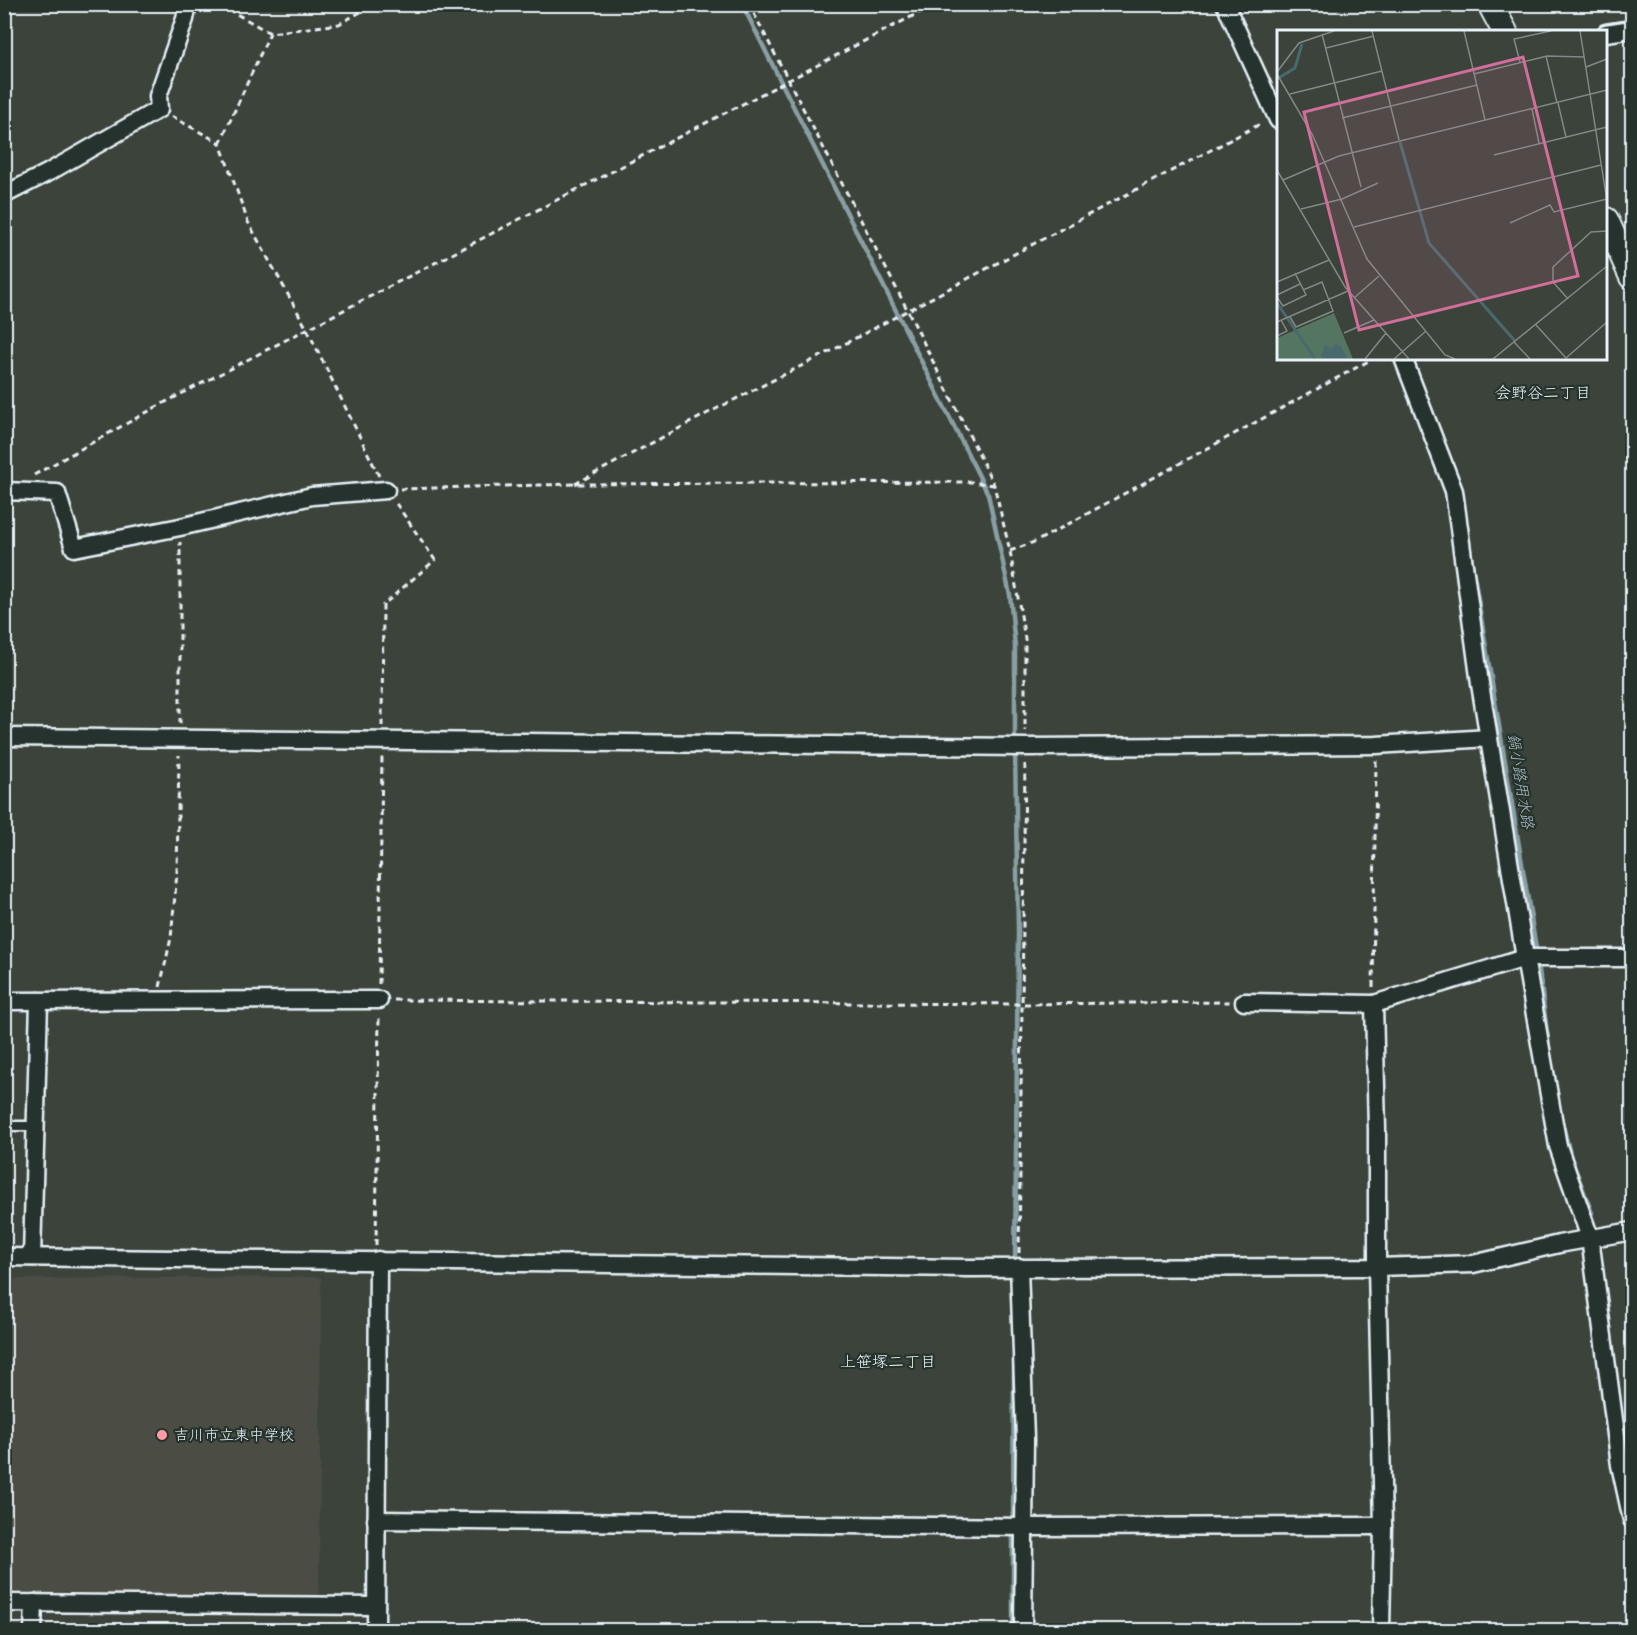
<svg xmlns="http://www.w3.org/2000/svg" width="1637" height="1635" font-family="'Shantell Sans','Klee One',sans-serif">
<rect width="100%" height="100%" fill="#3c433a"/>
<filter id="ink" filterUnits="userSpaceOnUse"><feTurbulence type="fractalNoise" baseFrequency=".0167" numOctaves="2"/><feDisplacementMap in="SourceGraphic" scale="12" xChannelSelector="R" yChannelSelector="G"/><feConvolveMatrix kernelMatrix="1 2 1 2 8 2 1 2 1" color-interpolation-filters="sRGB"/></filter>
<g filter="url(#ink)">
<path fill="#4c4e44" d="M321,1277L319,1598L5,1591V1279Z"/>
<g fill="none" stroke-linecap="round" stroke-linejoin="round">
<g stroke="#88a0a5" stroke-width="4.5">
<path d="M742,4L988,494L1010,595L1015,646V743"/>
<path d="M1469,545L1537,954"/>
<path d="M1538,962L1550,1055"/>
<path d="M1560,1113L1571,1158L1592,1213"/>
<path d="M1015,1265L1018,929L1015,751"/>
<path d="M1013,1523L1014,1357"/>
<path d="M1013,1531V1630"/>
</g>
<defs>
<path id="lane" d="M4,1126H35"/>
<g id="street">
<path d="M1225,4L1278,120"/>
<path d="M1606,33L1632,29"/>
<path d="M4,195L49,172L159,109L158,96L185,19L188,4"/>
<path d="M1403,358L1454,491L1480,684L1525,958L1558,1146L1590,1238L1620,1465L1632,1520"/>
<path d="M4,491L57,493L74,548L180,527L312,496L386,490"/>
<path d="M4,737L1025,747L1376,745L1489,738"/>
<path d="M4,1001L379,1000"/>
<path d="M1244,1002L1374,1004L1525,958H1632"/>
<path d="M1374,1004L1377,1130V1267L1383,1526L1381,1630"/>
<path d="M4,1257L969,1268L1377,1267L1473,1264L1559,1244L1632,1231"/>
<path d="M32,1257L39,1001"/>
<path d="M1019,1267L1025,1439L1023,1630"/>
<path d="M376,1520L1024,1527L1383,1526"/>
<path d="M4,1603L376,1606"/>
<path d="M33,1630L34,1603"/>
<path d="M376,1630L378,1260"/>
</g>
<g id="secondary">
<path d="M1490,4L1505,32"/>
<path d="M1606,220L1632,277"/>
</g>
</defs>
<use href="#lane" stroke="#e8f1f8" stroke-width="13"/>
<use href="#street" stroke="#e8f1f8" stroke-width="21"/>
<use href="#secondary" stroke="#e8f1f8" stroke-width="28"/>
<g stroke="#e8f1f8" stroke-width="3" stroke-dasharray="6 4.5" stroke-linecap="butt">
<path d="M219,4L270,33L339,24L375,4"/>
<path d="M749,4L908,311L994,485L1010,551L1025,639V731"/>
<path d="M171,116L220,143L248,222L307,329L379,476"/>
<path d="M220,143L270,33"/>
<path d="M34,475L158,406L936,4"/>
<path d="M575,484L708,413L833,350L1262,123"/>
<path d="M400,489L575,484L972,482L993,485"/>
<path d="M1010,551L1037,541L1374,358"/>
<path d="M180,724V542"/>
<path d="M382,726L383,605L435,560L395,502"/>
<path d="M379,984L382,756"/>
<path d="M160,987L171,938L177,873L179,755"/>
<path d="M1373,987L1376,760"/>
<path d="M394,1000L1022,1004L1230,1002"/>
<path d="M376,1245L379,1014"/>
<path d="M1019,1253L1025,762"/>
</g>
<use href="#lane" stroke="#26332d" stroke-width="8"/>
<use href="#street" stroke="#26332d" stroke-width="16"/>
<use href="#secondary" stroke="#26332d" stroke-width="24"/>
</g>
</g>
<circle fill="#ff9aa2" stroke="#26332d" stroke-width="2" cx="162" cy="1435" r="6"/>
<g text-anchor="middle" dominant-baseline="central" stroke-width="4.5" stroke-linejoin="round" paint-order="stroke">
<g font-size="15" fill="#e8f1f8" stroke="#26332d" text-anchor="start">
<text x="174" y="1435">吉川市立東中学校</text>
</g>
<g font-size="16" fill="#e8f1f8" stroke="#26332d">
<text x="1543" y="392">会野谷二丁目</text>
<text x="888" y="1361">上笹塚二丁目</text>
</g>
<g font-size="16" font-style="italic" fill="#a8bbc1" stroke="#26332d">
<text transform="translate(1521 781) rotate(81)">鍋小路用水路</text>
</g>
</g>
<g transform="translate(1277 30)">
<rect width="330" height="330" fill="#3c433a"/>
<path d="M57,283L76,329H0V308Z" fill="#54755f"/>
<path d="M58,314L64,316L70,329H47L44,326L48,315L55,319Z" fill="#486a6e"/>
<path fill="none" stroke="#486a6e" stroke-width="3" d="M0,49L18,38L25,14M123,112L152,213L238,311M0,273L38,329"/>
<path fill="none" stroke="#818986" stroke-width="1.5" d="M95,1L122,110M187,1L208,90M303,1L330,171M45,4L84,157M49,18L97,6M269,26L280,73M243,32L237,9L274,1M309,37L330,29M0,42L22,13L57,1M0,44L35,104L90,229L168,325L178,329M197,44L270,26L307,27M13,64L105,41M281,73L289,107M255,79L262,113M65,88L200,55M217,125L330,97M0,140L68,257L132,329M6,150L62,126L330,60M24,179L65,169L101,153M233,193L273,175L277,182L330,169M77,197L324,135M0,252L52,230M0,265L23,254M0,267L6,276L29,265L18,243M77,268L102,246M291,269L276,252V237L314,202L330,201M13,287L19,297L56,281L45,252L26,260M0,292L71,261M259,295L289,328L330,292M67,303L97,290M0,306L10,301L4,290M237,312L253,329M88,329L109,303M117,329L149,301M216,329L330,236"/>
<path fill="#d16f9a" fill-opacity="0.15" stroke="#d16f9a" stroke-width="3" d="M246,27L301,246L82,300L27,82Z"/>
<rect width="330" height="330" fill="none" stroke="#e8f1f8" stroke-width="3"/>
</g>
<rect width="1637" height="1635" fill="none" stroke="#26332d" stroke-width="24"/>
<rect x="12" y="12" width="1613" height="1611" fill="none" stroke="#e8f1f8" stroke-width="2" filter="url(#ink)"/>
</svg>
